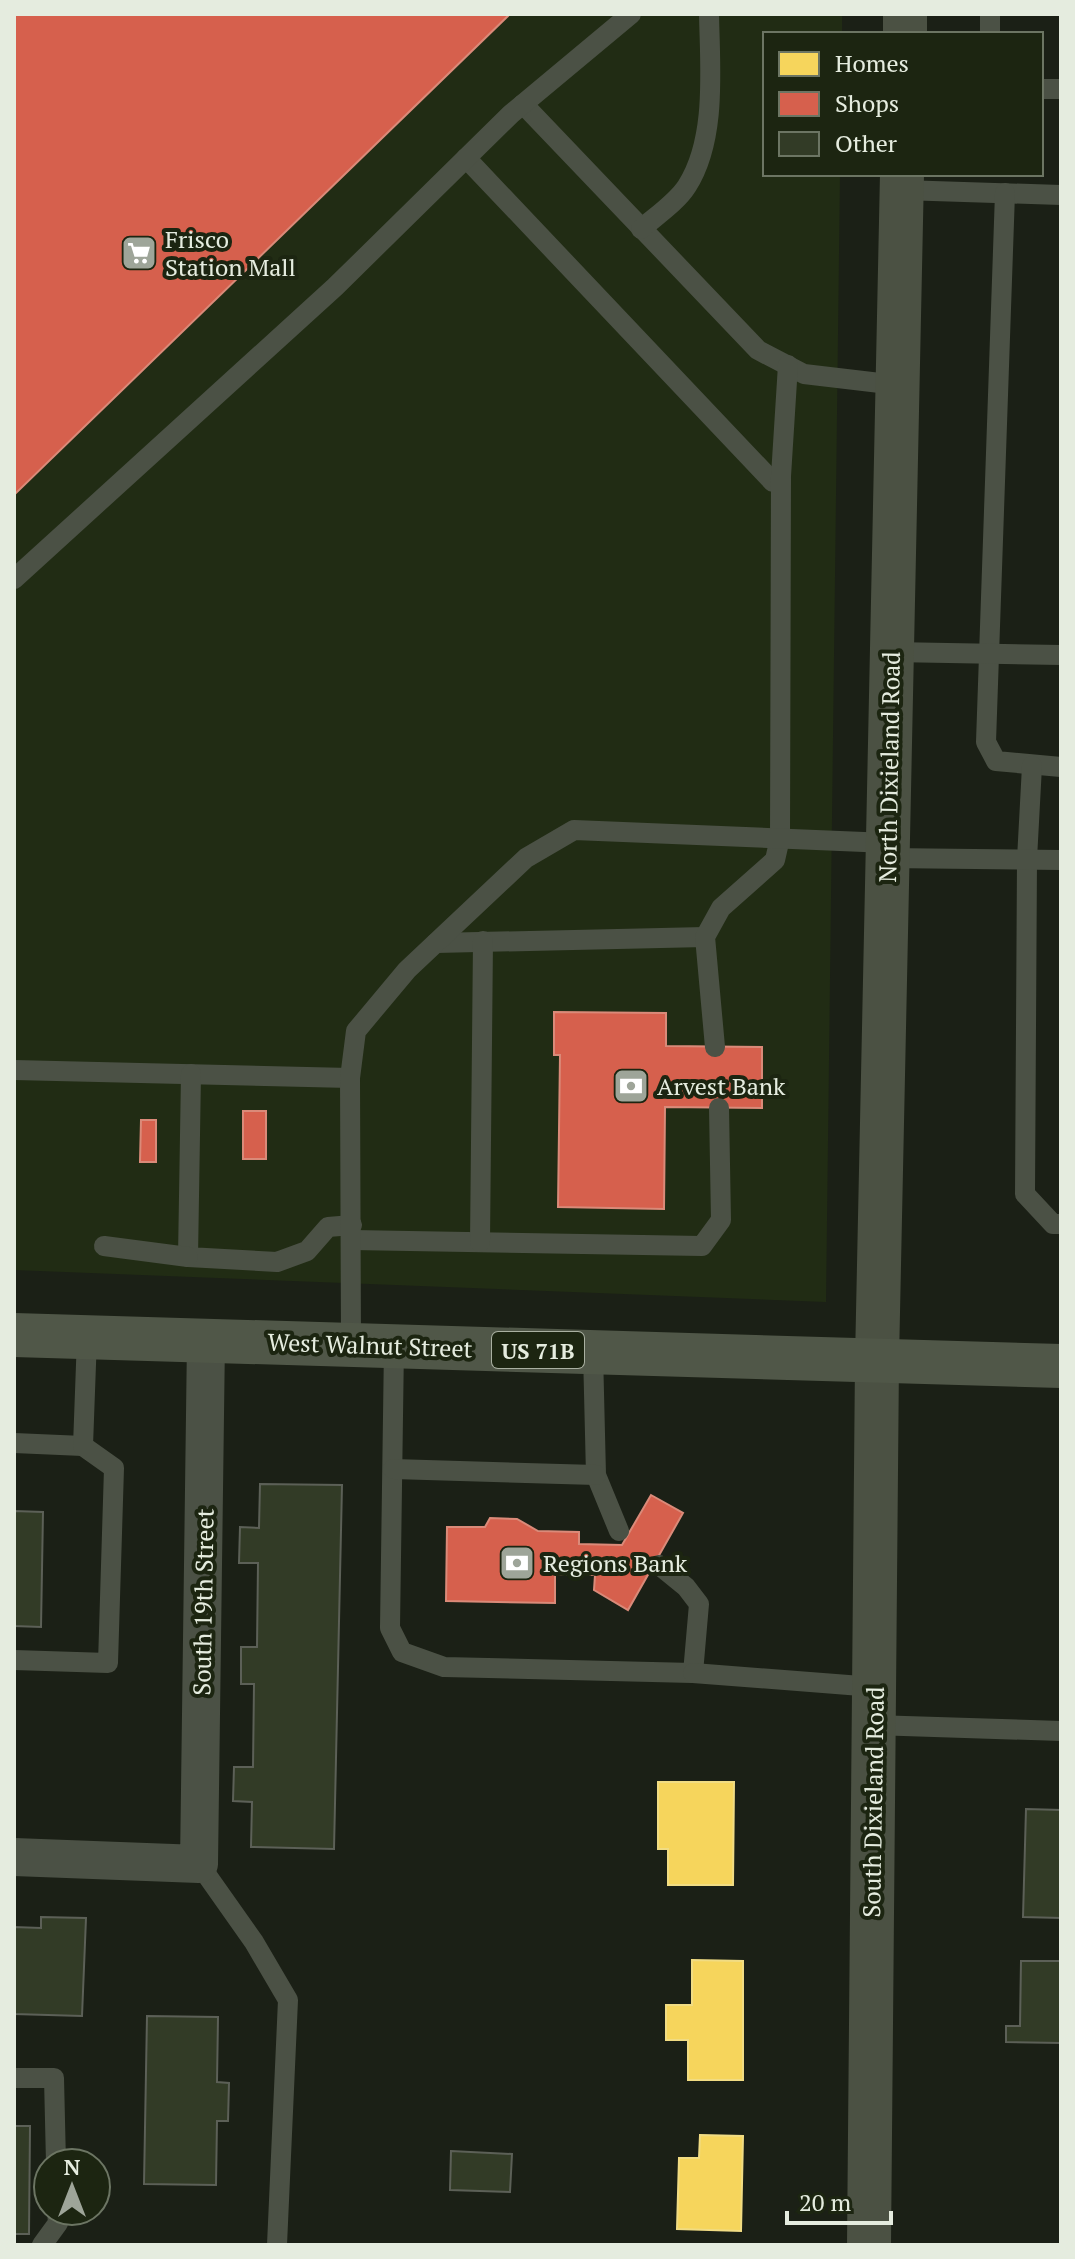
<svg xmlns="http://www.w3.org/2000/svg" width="1075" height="2259" font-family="'PT Serif',serif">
<rect width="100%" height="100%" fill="#1b2016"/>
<path fill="#212c14" d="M14,14H842V34H765V174H840L826,1302L14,1270Z"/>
<g fill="#f6d55c" stroke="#f1dc83" stroke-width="2">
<path d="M658,1782H734L733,1885H668V1849H658Z"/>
<path d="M692,1960L743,1961V2080H688V2040H666V2005H692Z"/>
<path d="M700,2135L743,2136L741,2231L677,2229L679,2158H699Z"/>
</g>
<g fill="#d6604d" stroke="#da8a79" stroke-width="2">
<path d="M14,14H510L14,495Z"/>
<path d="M554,1012L666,1013V1046L762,1047V1108L665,1107L664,1209L558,1207L560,1055H554Z"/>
<rect x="243" y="1111" width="23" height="48"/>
<path d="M141,1120H156V1162H140Z"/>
<path d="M651,1495L683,1513L628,1610L594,1590L595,1575L555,1574V1603L446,1601L447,1527H485L490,1518L517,1519L538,1531L579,1532V1544L622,1545Z"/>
</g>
<g fill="#323b26" stroke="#5c6057" stroke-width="2">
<path d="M260,1484L342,1485L334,1849L251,1847L252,1802L233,1801L234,1767H253L254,1684H241V1647H257L258,1563H239L240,1527L259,1528Z"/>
<path d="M14,1511L43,1512L41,1627L14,1626Z"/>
<path d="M1026,1809L1061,1810V1918L1023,1917Z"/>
<path d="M41,1917L86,1918L82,2016L14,2014V1927L41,1928Z"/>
<path d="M1021,1961H1061V2043L1006,2042V2026H1020Z"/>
<path d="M147,2016L218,2017L217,2082L229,2083L228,2121H217L216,2185L144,2184Z"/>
<path d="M14,2126H30L29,2234H14Z"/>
<path d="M451,2151L512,2154L510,2192L450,2190Z"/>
</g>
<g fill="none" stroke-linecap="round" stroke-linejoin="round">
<g stroke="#4b5145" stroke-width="20">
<path d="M990,14V34"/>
<path d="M1041,89H1061"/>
<path d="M523,104L758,350L804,374L897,385"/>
<path d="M466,158L773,482L781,481"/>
<path d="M902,190L1061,195"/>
<path d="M1005,193L986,742L996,761L1061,767"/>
<path d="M641,229C656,216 677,202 687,186C717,139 710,68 709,14"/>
<path d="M14,579L335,287L511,114L631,14"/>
<path d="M892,652L1061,655"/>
<path d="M1032,766L1027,859L1025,1194L1053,1224H1061"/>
<path d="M887,858L1061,860"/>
<path d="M436,943L705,937"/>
<path d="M715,1047L705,937L721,908L775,860L780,838L781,476L788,365"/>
<path d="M14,1070L350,1078"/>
<path d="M191,1074L188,1257L277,1262L307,1251L328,1227L352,1225"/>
<path d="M352,1240L702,1246L721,1220L719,1108"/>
<path d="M480,1242L483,941"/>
<path d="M104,1246L188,1257"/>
<path d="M351,1344L350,1078L356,1031L407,970L526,858L574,830L888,843"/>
<path d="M394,1346L390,1628L402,1652L444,1667L693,1673L699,1604L686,1587L659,1565"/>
<path d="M593,1352L596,1475L619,1531"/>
<path d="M14,1443L83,1446"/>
<path d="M393,1469L596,1475"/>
<path d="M14,1660L108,1663L114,1468L83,1446L87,1337"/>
<path d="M693,1673L874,1687"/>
<path d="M873,1725L1061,1731"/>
<path d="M199,1864L254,1942L288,2000L277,2245"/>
<path d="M14,2078H54L56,2163"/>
<path d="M42,2245L58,2223L57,2211"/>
</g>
<path stroke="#4b5145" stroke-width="38" d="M14,1857L199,1864L206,1340"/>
<g stroke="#4b5143" stroke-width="44">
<path d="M905,34V14"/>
<path d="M869,2245L877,1360L902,174"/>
</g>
<path stroke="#505748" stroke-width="44" d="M14,1335L1061,1366"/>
</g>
<defs>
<symbol id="supermarket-square" viewBox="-11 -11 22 22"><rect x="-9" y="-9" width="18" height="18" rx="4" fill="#9ea599" stroke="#1c2511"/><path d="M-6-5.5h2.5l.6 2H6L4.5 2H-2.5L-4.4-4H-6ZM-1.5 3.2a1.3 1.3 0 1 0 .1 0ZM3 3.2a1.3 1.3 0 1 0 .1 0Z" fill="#fff"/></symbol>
<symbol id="bank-square" viewBox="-11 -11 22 22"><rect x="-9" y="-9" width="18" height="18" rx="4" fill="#9ea599" stroke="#1c2511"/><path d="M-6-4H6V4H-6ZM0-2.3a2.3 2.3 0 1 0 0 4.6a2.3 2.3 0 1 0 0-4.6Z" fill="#fff"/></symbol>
</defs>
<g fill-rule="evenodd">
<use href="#supermarket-square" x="119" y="233" width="40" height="40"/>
<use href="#bank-square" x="611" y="1066" width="40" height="40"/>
<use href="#bank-square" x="497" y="1543" width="40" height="40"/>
</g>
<g text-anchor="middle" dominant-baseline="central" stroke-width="8" stroke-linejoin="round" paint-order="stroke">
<rect fill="#1c2511" stroke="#a9b0a1" stroke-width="2" x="492" y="1332" width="92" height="36" rx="6"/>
<g font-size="22" font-weight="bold" fill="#e5ecdf">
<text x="538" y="1350">US 71B</text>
</g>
<g font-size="24" fill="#e5ecdf" stroke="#1c2511" text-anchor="start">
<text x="165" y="239">Frisco<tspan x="165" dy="28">Station Mall</tspan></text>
<text x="657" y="1086">Arvest Bank</text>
<text x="543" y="1563">Regions Bank</text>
</g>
<g font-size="24" fill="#e5ecdf" stroke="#1c2511">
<text transform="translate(889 767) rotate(-89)">North Dixieland Road</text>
<text transform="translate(370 1345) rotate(2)">West Walnut Street</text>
<text transform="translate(203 1602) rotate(-89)">South 19th Street</text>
<text transform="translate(873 1802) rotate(-89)">South Dixieland Road</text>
</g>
</g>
<rect width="1075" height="2259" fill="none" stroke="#e5ecdf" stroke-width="32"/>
<rect x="763" y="32" width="280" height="144" fill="#1c2511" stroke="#6c7563" stroke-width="2"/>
<rect x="779" y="52" width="40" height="24" fill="#f6d55c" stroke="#6c7563" stroke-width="2"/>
<text x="835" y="72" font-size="24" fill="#e5ecdf">Homes</text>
<rect x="779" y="92" width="40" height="24" fill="#d6604d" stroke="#6c7563" stroke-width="2"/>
<text x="835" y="112" font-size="24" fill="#e5ecdf">Shops</text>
<rect x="779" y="132" width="40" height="24" fill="#323b26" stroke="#6c7563" stroke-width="2"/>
<text x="835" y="152" font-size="24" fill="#e5ecdf">Other</text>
<g transform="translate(72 2187)"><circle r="38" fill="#1c2511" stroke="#6c7563" stroke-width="2"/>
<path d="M0-6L14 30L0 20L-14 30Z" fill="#9ea599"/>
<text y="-12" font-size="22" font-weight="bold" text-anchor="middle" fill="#e5ecdf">N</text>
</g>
<path d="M787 2211v12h104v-12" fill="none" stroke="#e5ecdf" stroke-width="4"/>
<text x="799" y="2211" font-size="24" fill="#e5ecdf" stroke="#1c2511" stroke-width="6" paint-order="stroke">20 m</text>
</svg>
